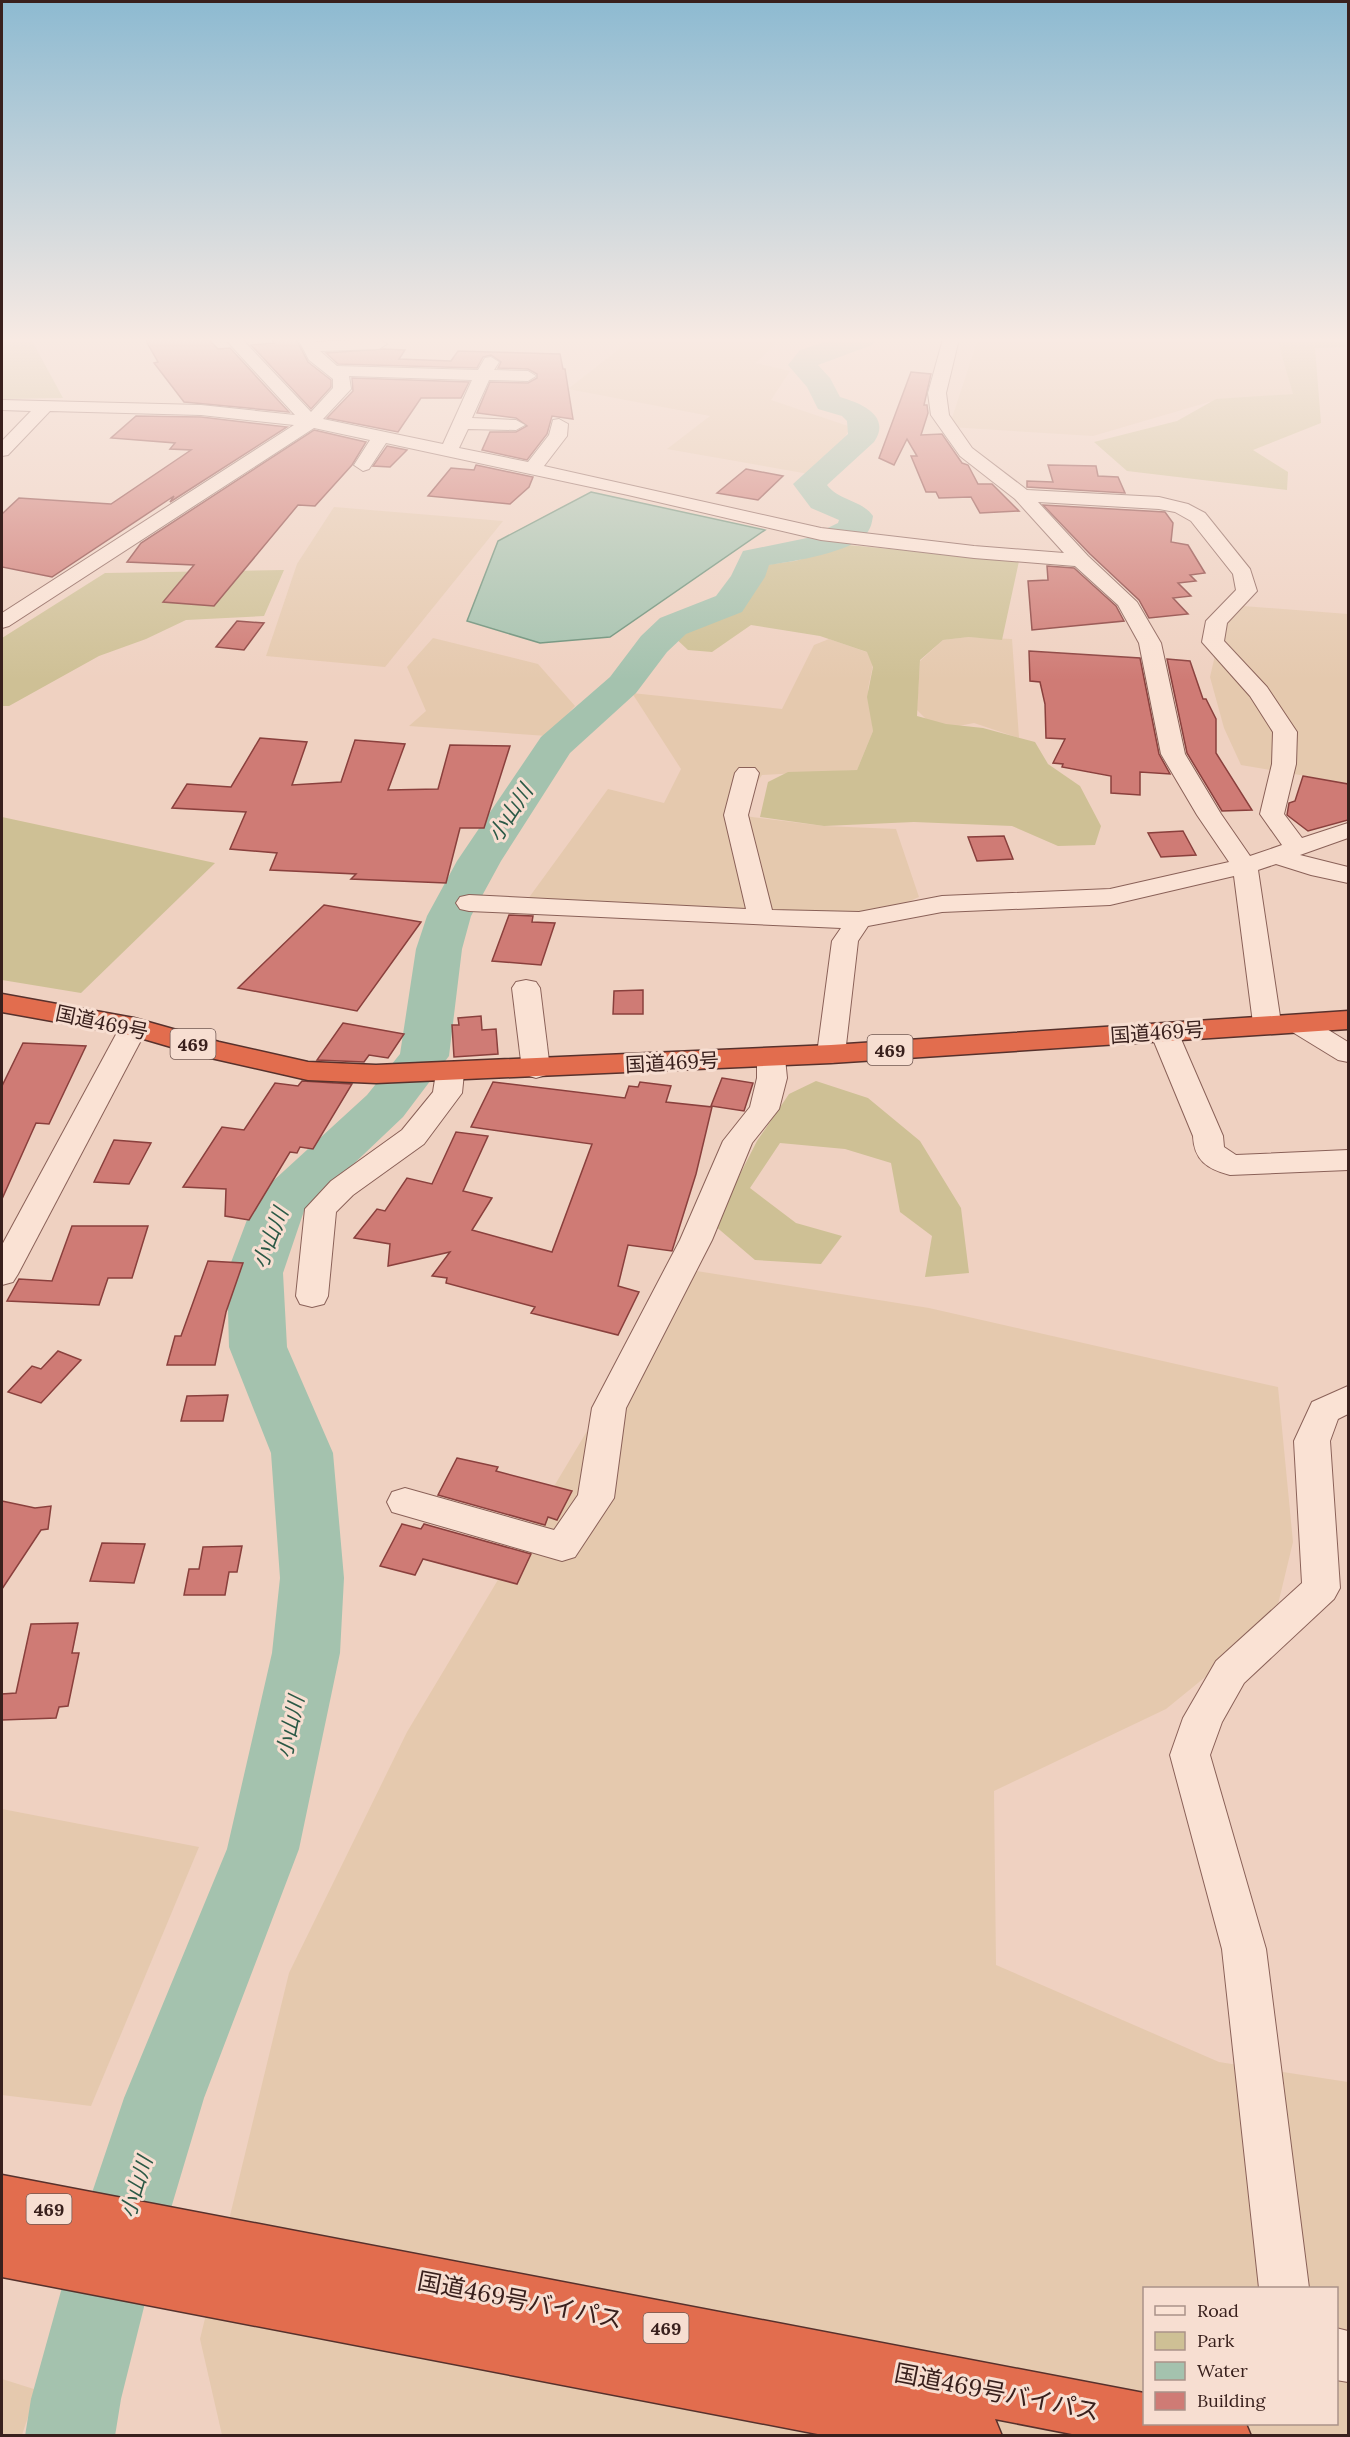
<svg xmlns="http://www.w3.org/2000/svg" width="1350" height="2437" font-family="Lora,'Noto Sans JP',serif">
<rect width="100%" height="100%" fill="#efd1c1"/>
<g fill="#e5c9ae" fill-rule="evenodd">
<path d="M632,339H780L756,363L790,371L771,400L851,427L820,476L667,449L710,416L568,389Z"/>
<path d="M978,339H1278L1293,394L1209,402L1093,436L949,427Z"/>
<path d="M334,507L503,521L385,667L266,656L297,564Z"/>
<path d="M1243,606L1348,614V783L1241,765L1224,728L1210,677L1219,638L1217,623Z"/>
<path d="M969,637L1012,639L1019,738L974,723L948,728L926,719L917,710L920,661L943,640Z"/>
<path d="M433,638L538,664L575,706L547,736L409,726L426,711L407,667Z"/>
<path d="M829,639L875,655L868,689L873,731L857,770L762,775L736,815L824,826L896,829L919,897L857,924L525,903L608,789L664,803L681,769L632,693L782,709L814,645Z"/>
<path d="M684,1269L929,1308L1278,1387L1293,1542L1274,1621L1166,1709L994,1791L996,1965L1219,2062L1348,2082V2435H222L200,2339L289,1973L407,1732ZM1144,2288H1336V2424H1144Z"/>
<path d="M2,1809L199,1847L91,2106L2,2095Z"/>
<path d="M2,2379L37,2390L22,2435H2Z"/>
</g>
<g fill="#cec095">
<path d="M2,339H31L63,398L2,399Z"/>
<path d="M1348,340V347L1315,348L1321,423L1253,450L1288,472L1287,490L1127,471L1094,442L1177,421L1216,399L1293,394L1278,342Z"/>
<path d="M848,545L1019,561L1002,640L969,637L943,640L920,660L917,716L946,724L983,728L1035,742L1048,764L1080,786L1101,826L1095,845L1058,846L1012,826L914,822L824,826L760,817L768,782L788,772L857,770L873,731L867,697L873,667L867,652L820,636L751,625L712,652L688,650L672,635L740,601L751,567L795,561Z"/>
<path d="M284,570L264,616L186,620L146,639L99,656L9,706H2V638L105,573Z"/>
<path d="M2,817L215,863L81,993L2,980Z"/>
<path d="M816,1081L868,1098L920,1141L961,1208L969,1273L925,1277L932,1236L900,1212L891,1163L845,1149L780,1143L750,1188L796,1223L842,1236L821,1264L755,1260L714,1225L757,1141L789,1094Z"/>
</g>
<path fill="#a4c2ae" stroke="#6a9079" stroke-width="1.5" d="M591,492L765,530L610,637L540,643L467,621L498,541Z"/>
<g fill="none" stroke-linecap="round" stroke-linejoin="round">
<path fill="#a4c2ae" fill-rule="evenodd" d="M835,339H876L872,345L818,365L830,378L840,397C861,403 892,416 874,442L827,485C839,501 862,500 873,516C872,522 871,528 867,533C851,553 794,561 769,565L765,577L742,612L686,634L667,652L636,693L570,753L501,861L471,916L462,949L449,1056L403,1117L304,1211L283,1273L287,1347L333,1453L344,1578L340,1653L299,1849L204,2098L157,2255L121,2399L115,2436H25L31,2399L71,2255L124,2098L227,1849L272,1653L280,1578L271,1453L229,1347L227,1273L253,1204L261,1192L367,1095L400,1054L416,949L427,916L457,861L541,737L610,677L641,636L660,618L716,596L731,576L743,551L807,538L838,523L839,520L811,508L793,484L848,434L847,421L842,416L818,409L807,387L788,365L800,350Z"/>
</g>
<g fill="#cf7b75" stroke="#8a403d" stroke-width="1.5">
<path d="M145,339H208L218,349L230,348L289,412L184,402L154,363L158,362Z"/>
<path d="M271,339H296L308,362L331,380V387L311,409L251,345L274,343Z"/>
<path d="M383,349L405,350L399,359L451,361L458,351L560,354L563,369H565L573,419L552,416L547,434L527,460L482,450L490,432H516L527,426L516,418L477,413L490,382L528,383L537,378V374L528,369L498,368L501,362L491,355L483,357L477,368L338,364L326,353Z"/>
<path d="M911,372L931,374L924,405H927L928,413L921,435L942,434L962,463L968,465L978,484H992L1019,511L980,513L971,497L939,498L936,492H926L911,456H917L907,439L894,465L879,458Z"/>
<path d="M352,378L469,382L461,398H421L398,432L327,418L353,391Z"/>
<path d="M136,416L201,417L287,427L170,502L174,496L52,577L2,567V514L19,498L111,504L191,450L170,449L175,443L111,438Z"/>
<path d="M314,430L366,442L352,465L315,506L298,505L214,606L163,602L194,565L127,562L141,543Z"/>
<path d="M387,446L407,450L390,467L373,466Z"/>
<path d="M476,465L533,477L529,487L510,504L428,496L451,468L474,470Z"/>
<path d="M1048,465L1096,466L1098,476L1118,477L1125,493L1027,487V481L1053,482Z"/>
<path d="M746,469L783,476L758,500L717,493Z"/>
<path d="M1043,505L1165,512L1173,523L1171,542L1188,545L1205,573L1190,575L1196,581L1178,583L1191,596L1173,598L1188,614L1149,618L1139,600L1090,554Z"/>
<path d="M1047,566L1074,568L1116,606L1124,621L1032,630L1028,581L1048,580Z"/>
<path d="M237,621L264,623L244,650L216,647Z"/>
<path d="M1029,651L1140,658L1159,754L1170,774L1140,772V795L1111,793V776L1062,767L1063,764L1053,763L1065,739L1046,738L1045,704L1040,682L1030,681Z"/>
<path d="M1167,659L1190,661L1203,699H1206L1216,719V753L1252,810L1222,811L1187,753Z"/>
<path d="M260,738L307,742L292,785L341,782L355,740L405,744L388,790L438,789L450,745L510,746L484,828H460L446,883L351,879L356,874L270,870L277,853L230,849L246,812L172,808L187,784L231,787Z"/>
<path d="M1303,776L1348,784V820L1308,831L1287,815L1289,803L1295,801Z"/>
<path d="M1183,831L1196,855L1161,857L1148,833Z"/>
<path d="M1004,836L1013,859L977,861L968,837Z"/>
<path d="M324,905L421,922L357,1011L238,988Z"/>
<path d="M509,915L533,916L532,922L555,923L541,965L492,961Z"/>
<path d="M643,990V1014H613L614,991Z"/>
<path d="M481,1016L482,1030L496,1029L498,1054L454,1057L452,1025H459L458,1018Z"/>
<path d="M343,1023L404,1034L388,1058L369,1055L364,1062L317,1060Z"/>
<path d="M23,1043L86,1046L49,1124L36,1123L2,1199V1086Z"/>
<path d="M722,1078L753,1083L744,1111L711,1106Z"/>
<path d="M302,1081L352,1084L313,1149L300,1147L297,1153L290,1152L249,1220L225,1216L226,1189L183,1187L222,1127L244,1130L275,1083L298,1086Z"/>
<path d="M493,1082L625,1098L629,1086L638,1087L640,1082L671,1086L666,1102L712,1107L696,1174L672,1251L628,1245L618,1286L639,1292L618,1335L531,1313L535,1307L446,1283L447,1278L432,1276L450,1252L388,1266L390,1244L354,1238L377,1209L385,1211L407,1178L432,1184L456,1132L488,1136L463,1191L492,1198L472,1230L552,1252L592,1144L471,1127Z"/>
<path d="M114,1140L151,1143L129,1184L94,1182Z"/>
<path d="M72,1226H148L132,1278H108L99,1305L7,1301L19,1279L52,1281Z"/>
<path d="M208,1261L243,1263L226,1312L215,1365H167L175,1336H181Z"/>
<path d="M58,1351L81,1360L41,1403L8,1392L32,1366L41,1369Z"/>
<path d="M228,1395L223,1421H181L187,1396Z"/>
<path d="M457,1458L498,1467L496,1471L572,1491L557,1520L548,1517L545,1525L438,1495Z"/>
<path d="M2,1501L35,1508L51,1506L48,1529L41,1530L2,1589Z"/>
<path d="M402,1524L421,1529L424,1524L531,1554L517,1584L423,1559L415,1575L380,1566Z"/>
<path d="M102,1543L145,1544L134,1583L90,1581Z"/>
<path d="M242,1546L237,1572H229L225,1595H184L189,1569H199L203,1547Z"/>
<path d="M78,1623L72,1653H79L68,1706L59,1707L56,1718L2,1720V1694L16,1693L31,1624Z"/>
</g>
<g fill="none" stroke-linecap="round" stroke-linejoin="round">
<defs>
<g id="minor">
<path d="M225,339H242L311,412L333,388V379L309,360L298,339H314L316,342L379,339L387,344L379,349L320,351L337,366L478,370L485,358L491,357L499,362L494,370L528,371L536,376L528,381L489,380L472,418L516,420L525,425L516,430L468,429L459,448L528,462L549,435L553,420L559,419L568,424L567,436L544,466L821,528L974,546L1064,553L1015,499L960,456L931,415L928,393L943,339H959L946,393L949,415L972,448L1027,490L1159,497L1188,504L1205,513L1250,569L1257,591L1227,623L1224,641L1267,687L1297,732L1296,764L1284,814L1302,838L1348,823V838L1300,855L1348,867V883L1311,875L1276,864L1258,870L1281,1023L1277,1029L1267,1031L1257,1029L1253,1023L1234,876L1110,905L942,912L868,926L858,941L845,1054L841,1060L831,1063L821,1060L817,1054L832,941L841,928L469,911L460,909L456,903L460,897L469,895L746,909L724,815L735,773L739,768H755L759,773L748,815L772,910L859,912L942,896L1110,889L1229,862L1197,815L1161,754L1139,643L1118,605L1075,566L974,558L821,540L628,495L386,443L369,469L363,471L354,465L370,440L314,428L9,626L2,628V613L294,425L201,415L50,411L8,455L2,456V441L31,411L2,410V400L201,405L295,415ZM349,376L472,380L443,444L323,419L351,389ZM1038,502L1159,509L1175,512L1191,521L1233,574L1236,590L1206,621L1202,642L1250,696L1273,732L1272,764L1260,814L1282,845L1250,856L1221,814L1185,754L1161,643L1137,602L1088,556Z"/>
<path d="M526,980L536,982L540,988L550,1069L546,1075L536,1078L526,1075L522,1069L512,988L516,982Z"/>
<path d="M1299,1016L1309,1018L1348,1042V1062L1338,1060L1289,1030L1285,1024L1289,1018Z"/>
<path d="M134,1019L144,1021L148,1027L18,1274L13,1282L2,1285V1245L120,1027L124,1021Z"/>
<path d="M1164,1024L1174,1026L1178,1032L1223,1136L1224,1147L1236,1155L1348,1150V1170L1230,1175C1207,1169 1194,1160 1193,1136L1150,1032L1154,1026Z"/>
<path d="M771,1049L781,1052L785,1058L787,1078L779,1109L752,1143L712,1240L626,1408L614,1498L575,1557L562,1561L392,1512L387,1502L392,1492L405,1488L554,1530L578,1495L592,1408L680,1240L723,1141L750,1107L757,1078V1058L761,1052Z"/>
<path d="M450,1064L460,1067L464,1073L462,1093L424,1144L353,1195L336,1212L328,1296L324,1304L312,1307L300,1304L296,1296L305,1209L331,1181L402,1130L433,1092L436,1073L440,1067Z"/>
<path d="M1348,1386V1414L1338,1419L1330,1441L1340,1588L1334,1599L1244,1683L1222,1722L1210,1755L1266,1949L1309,2288H1259L1222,1949L1170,1755L1183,1718L1216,1661L1302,1583L1294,1441L1312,1402Z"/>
<path d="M1336,2328L1348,2331V2382L1336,2380Z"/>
</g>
<g id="highway">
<path d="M2,994L134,1018L219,1042L308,1062L376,1065L831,1045L1348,1011V1029L831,1063L376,1083L308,1080L202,1056L130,1035L2,1012Z"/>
<path d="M2,2175L1144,2393V2424H1246L1251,2436H1082L995,2419L1002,2436H828L2,2277Z"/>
</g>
</defs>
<use href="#minor" stroke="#8a6158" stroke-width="2"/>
<use href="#highway" stroke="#57312c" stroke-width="3"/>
<use href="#minor" fill="#fae2d4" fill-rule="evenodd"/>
<use href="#highway" fill="#e26d4e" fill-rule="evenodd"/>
</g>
<linearGradient id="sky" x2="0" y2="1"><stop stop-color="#8dbad1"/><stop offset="0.5" stop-color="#f8eae3"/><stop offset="1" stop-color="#f8eae3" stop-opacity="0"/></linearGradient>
<rect width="1350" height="680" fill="url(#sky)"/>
<g text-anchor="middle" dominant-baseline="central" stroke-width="6" stroke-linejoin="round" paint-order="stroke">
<g fill="#f7ded1" stroke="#725953" stroke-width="1.5">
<rect x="170.5" y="1029" width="45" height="30" rx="4.5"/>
<rect x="867.5" y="1035" width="45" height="30" rx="4.5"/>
<rect x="26.5" y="2194" width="45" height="30" rx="4.5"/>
<rect x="643.5" y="2313" width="45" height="30" rx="4.5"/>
</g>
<g font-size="18" font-weight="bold" fill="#39201d">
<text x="193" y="1044">469</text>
<text x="890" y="1050">469</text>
<text x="49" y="2209">469</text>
<text x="666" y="2328">469</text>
</g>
<g font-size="20" fill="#39201d" stroke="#f7ded1">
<text transform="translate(102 1022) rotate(12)">国道469号</text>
<text transform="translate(1157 1032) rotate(-4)">国道469号</text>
<text transform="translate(672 1062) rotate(-3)">国道469号</text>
</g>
<g font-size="21" font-style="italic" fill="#2b5946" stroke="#f7ded1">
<text transform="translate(510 813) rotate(-57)">小山川</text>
<text transform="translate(270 1238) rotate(-69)">小山川</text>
<text transform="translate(290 1727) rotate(-78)">小山川</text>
<text transform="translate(136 2187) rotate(-73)">小山川</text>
</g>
<g font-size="24" fill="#39201d" stroke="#f7ded1">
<text transform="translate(520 2300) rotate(11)">国道469号バイパス</text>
<text transform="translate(997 2392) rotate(11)">国道469号バイパス</text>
</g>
</g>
<rect width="1350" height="2437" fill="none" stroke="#39201d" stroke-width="6"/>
<rect x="1143" y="2287" width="195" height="138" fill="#f7ded1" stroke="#ab9289" stroke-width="1.5"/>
<rect x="1155" y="2306" width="30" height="9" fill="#fae2d4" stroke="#ab9289" stroke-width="1.5"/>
<text x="1197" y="2317" font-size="18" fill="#39201d">Road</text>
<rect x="1155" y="2332" width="30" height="18" fill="#cec095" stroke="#ab9289" stroke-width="1.5"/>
<text x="1197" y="2347" font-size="18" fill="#39201d">Park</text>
<rect x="1155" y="2362" width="30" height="18" fill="#a4c2ae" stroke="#ab9289" stroke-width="1.5"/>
<text x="1197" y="2377" font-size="18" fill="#39201d">Water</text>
<rect x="1155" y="2392" width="30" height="18" fill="#cf7b75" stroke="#ab9289" stroke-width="1.5"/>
<text x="1197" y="2407" font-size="18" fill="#39201d">Building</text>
</svg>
